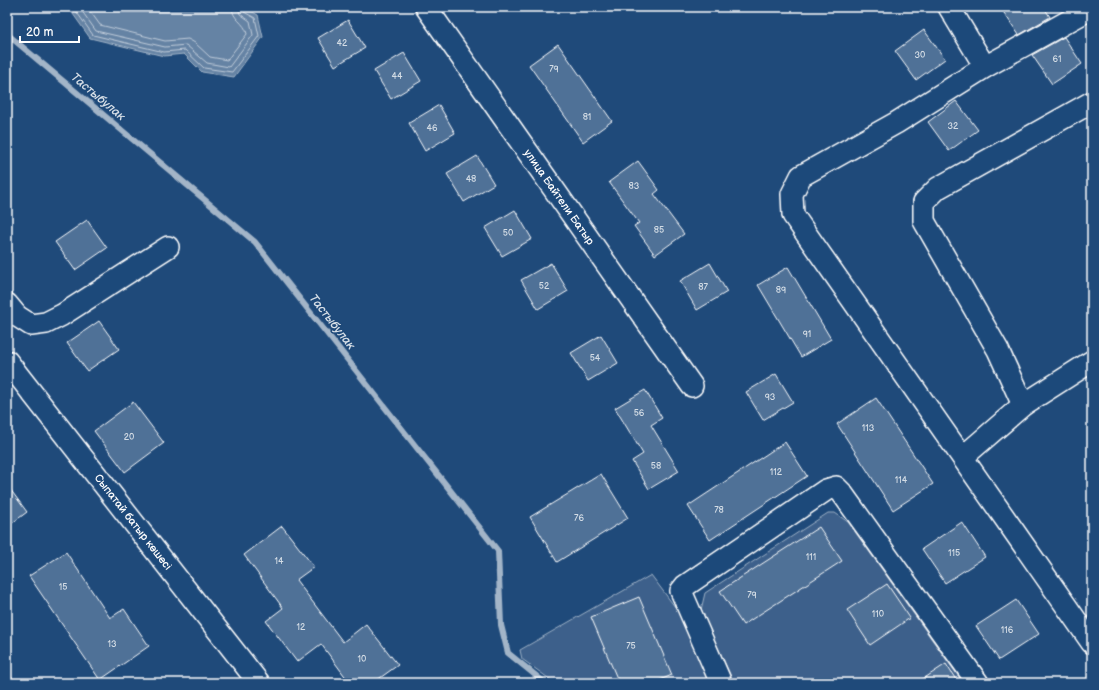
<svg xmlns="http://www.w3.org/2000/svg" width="1099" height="690" font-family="'Balsamiq Sans',sans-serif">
<rect width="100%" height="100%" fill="#1f4a7a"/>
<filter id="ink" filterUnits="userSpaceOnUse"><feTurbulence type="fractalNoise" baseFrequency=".025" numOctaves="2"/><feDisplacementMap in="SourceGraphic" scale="8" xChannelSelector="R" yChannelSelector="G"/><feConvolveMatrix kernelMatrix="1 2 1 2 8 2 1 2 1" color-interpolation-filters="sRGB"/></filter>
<g filter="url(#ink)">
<g fill="#3c618b" stroke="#9eb0c5">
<path d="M828,513H835L848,522L963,683H734L701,610L705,593Z"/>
<path d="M651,575L681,615L710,683H555L522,659L520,650Z"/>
</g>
<path fill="#6583a4" stroke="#a3b5c8" d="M68,7H244L258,15L263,37L234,77L202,72L184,54L164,56L90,38Z"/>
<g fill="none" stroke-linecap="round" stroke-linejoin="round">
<g stroke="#c1cddb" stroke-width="1">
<path d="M73,7L93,35L164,52L185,50L204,68L232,72L259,36L255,18L244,12L243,7"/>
<path d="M79,7L96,31L165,47L186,45L207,63L229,67L253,35L250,21L240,14L238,7"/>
<path d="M87,7L100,25L165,41L188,39L195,43L210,57L227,60L247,34C245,22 232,20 232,7"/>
</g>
<path stroke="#a3b5c8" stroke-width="6" d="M7,34L255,242L498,551L501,625L508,653L545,683"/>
</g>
<g fill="#507197" stroke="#fff">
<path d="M1000,7H1044L1050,17L1019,35Z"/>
<path d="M348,20L365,48L335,66L318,38Z"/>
<path d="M924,30L945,59L916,80L895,51Z"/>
<path d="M1064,37L1082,64L1052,84L1032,55Z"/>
<path d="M558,44L612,121L583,142L529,65Z"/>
<path d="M404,53L421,81L391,99L374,71Z"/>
<path d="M956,101L978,130L949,151L928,122Z"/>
<path d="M439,105L455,133L425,151L409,123Z"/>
<path d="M477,156L494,184L464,202L447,174Z"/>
<path d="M638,161L659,190L654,194L684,234L655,255L634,226L639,223L609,182Z"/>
<path d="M515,210L532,239L502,256L485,228Z"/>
<path d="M87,220L107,248L75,270L55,242Z"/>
<path d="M551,263L568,291L538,309L521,280Z"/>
<path d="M710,263L727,292L697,310L680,281Z"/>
<path d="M788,267L831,339L801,357L758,285Z"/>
<path d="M99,321L119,349L87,371L67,343Z"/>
<path d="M601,335L618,363L588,381L571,353Z"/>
<path d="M776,374L793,402L763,420L746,392Z"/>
<path d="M645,390L662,418L651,425L679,471L649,489L632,461L643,454L615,408Z"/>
<path d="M876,398L933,484L893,510L837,424Z"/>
<path d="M133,402L164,443L125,472L94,431Z"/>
<path d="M785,442L807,476L710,540L688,506Z"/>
<path d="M601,474L628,518L557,562L530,517Z"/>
<path d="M7,485L27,512L7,527Z"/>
<path d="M962,522L985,557L945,583L922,549Z"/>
<path d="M282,526L314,567L296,580L343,642L366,624L398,665L373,683H350L321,644L297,662L266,621L283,608L244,555Z"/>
<path d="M819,527L842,561L743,625L720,591Z"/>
<path d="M66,552L110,618L124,609L149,646L100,680L29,576Z"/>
<path d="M887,584L910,618L870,645L847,610Z"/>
<path d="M639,597L672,675L653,683H619L591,617Z"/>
<path d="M1016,600L1039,634L999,660L976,626Z"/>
<path d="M946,664L958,683H917Z"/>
</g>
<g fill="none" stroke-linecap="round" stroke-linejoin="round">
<defs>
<g id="minor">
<path d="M426,7L692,386"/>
<path d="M949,7L985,67"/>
<path d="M1092,8L985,67L896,123L801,176L792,194L793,215L1092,643"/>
<path d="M7,304L17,316L31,325L46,323L62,315L168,247"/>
<path d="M7,361L259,683"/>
<path d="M1023,405L998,350L924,221V202L938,188L1092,102"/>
<path d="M963,457L1023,405L1092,361"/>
<path d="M721,683L681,591L685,586L826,490L836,487L842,493L978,683"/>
</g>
</defs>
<use href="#minor" stroke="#fff" stroke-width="24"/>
<use href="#minor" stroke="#1f4a7a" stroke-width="21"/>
</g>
</g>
<g text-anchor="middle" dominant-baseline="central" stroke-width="3" stroke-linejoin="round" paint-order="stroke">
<g font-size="9" fill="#d3dce5">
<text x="342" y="43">42</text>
<text x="920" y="55">30</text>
<text x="1057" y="59">61</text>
<text x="554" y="69">79</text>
<text x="397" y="76">44</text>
<text x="587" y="117">81</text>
<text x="953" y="126">32</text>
<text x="432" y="128">46</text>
<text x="471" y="179">48</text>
<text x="634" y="186">83</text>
<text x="659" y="230">85</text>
<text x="508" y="233">50</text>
<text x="544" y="286">52</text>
<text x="703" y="287">87</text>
<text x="781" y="290">89</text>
<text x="807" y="334">91</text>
<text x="595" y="358">54</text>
<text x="770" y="397">93</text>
<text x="639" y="413">56</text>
<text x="868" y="428">113</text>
<text x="129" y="437">20</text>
<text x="656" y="466">58</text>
<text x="776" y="472">112</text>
<text x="901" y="480">114</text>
<text x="719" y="510">78</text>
<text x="579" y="518">76</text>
<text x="954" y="553">115</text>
<text x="811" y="557">111</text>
<text x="279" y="561">14</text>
<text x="63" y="587">15</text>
<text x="752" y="595">79</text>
<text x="878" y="614">110</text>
<text x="301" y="627">12</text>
<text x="1007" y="630">116</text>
<text x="112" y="644">13</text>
<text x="631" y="646">75</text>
<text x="362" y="659">10</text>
</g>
<g font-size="11" fill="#fff" stroke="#1f4a7a">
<text transform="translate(559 197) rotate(55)">улица Байтели Батыр</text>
<text transform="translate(133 522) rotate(52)">Сыпатай батыр көшесі</text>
</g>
<g font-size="12" font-style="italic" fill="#d8e0e8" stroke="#1f4a7a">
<text transform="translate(98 97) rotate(40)">Тастыбулак</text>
<text transform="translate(332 322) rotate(52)">Тастыбулак</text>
</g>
</g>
<rect width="1099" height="690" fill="none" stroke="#1f4a7a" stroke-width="24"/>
<rect x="12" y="12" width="1075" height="666" fill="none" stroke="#fff" stroke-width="1.5" filter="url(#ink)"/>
<path d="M20 36v6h59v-6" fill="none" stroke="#ffffff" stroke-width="2"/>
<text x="26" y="36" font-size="12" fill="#ffffff" stroke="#1f4a7a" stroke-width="3" paint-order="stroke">20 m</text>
</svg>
